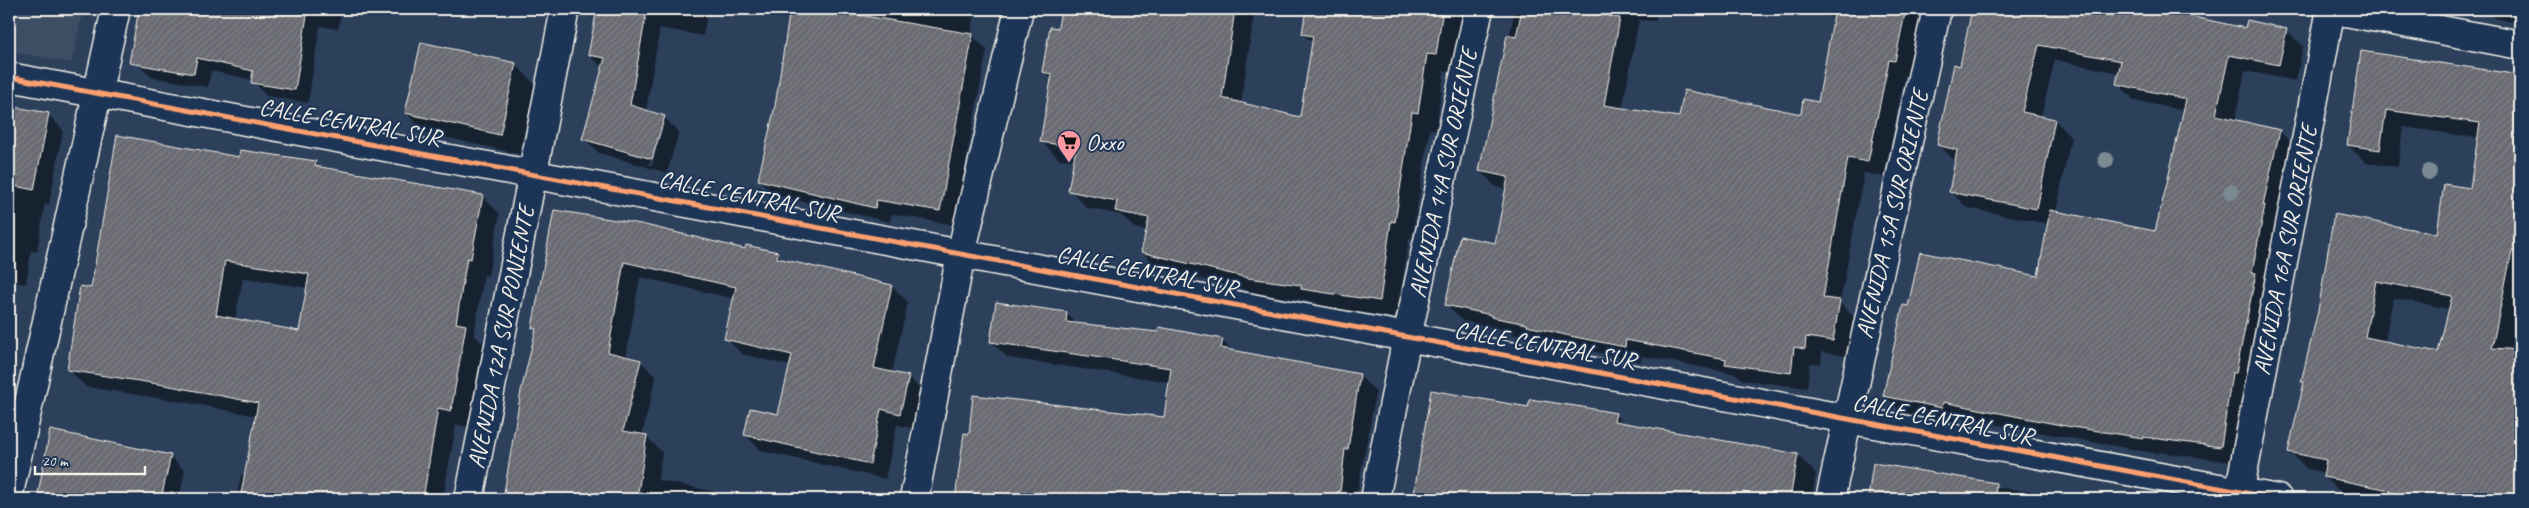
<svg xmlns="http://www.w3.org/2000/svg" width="2529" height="508" font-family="Caveat,sans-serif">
<defs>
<pattern id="building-hatch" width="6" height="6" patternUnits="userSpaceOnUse" patternTransform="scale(1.25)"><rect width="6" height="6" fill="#696a72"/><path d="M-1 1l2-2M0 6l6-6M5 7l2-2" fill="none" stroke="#7f8086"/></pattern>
</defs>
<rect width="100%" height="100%" fill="#2c405c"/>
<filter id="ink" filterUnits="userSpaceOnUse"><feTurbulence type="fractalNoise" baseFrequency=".02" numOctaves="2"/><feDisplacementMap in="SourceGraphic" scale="10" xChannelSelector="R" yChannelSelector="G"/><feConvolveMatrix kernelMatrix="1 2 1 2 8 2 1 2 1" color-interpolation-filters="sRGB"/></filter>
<g filter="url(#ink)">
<path fill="#3e4d63" d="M9,9H83L72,63L9,51Z"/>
<g fill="#0007" fill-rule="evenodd">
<path d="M60,9H79V12Z"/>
<path d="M148,9H342L338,29L320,26L308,103L266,96L253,80L211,71L208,87L151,77L138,63Z"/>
<path d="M598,9H708L703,36L660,28L646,111L664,117L679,132L667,173L599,153L584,138L604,69L589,55ZM661,125H663L652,165H649Z"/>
<path d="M798,9H976L971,35L987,50L954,225L892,214L890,222L774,195L759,180Z"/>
<path d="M1062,9H1255L1241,104L1301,118L1313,43L1303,34L1307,9H1460L1463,11L1453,72L1444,71L1436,130L1430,129L1412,239L1409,238L1397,318L1320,306L1316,302L1267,295L1160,269L1142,252L1147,231L1134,228L1121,215L1087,208L1070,190L1075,161L1059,159L1041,141L1052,80L1044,72L1059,30Z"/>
<path d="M1515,9H1656V21L1639,20L1622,110L1680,119L1802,115L1819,104L1834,18L1793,9H1926L1911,76L1905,75L1884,177L1864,173L1840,303L1855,318L1849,357L1822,352L1821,364L1810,363L1807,388L1743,380L1736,374L1642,356L1641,362L1508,333L1505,330L1463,321L1446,305L1496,245L1507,189L1496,187L1480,171Z"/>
<path d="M1705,9H1751L1749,17Z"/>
<path d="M1973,9H2118L2133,12V9H2150L2246,30H2286L2303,46L2296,81L2245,71L2235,121L2279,131L2296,147L2237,463L2159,452V454L1959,418L1958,424L1901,412L1885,395L1909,308L2039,278L2049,224L1967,208L1951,192L1955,161L1939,145L1961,67ZM2055,60L2119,73L2117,83L2134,100L2184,111L2156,232L2056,212L2071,137L2055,120L2041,117Z"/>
<path d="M2462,9H2520V24L2495,18L2492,15Z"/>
<path d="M422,43L516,65L535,84L519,154L426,133L406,113Z"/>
<path d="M2362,52L2520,78V312L2509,367L2520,369V499H2365L2342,494L2324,476L2325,473L2307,469L2289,451L2319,311L2438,236L2471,189L2479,138L2403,127L2398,167L2366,163L2348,145ZM2393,298L2450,309L2439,353L2385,342Z"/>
<path d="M10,107L48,114L63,130L49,205L45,204L37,252L31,251L26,284L14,282L9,312Z"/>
<path d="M240,158L315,162L321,168L482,196L500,214L488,276L484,275L474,335L483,343L468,427L456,425L443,499H236L241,475L246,476L256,416L184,402L86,387L69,370L92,290ZM243,278L308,288L300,332L235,320Z"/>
<path d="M555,211L746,251L777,254L784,261L892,286L908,302L892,373L908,377L925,393L916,429L897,425L885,479L762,451L745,435L779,415L790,366L742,354L726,338L735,299L640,277L626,358L640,361L656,377L642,435L646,436L662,452L658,480L716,492L723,499H504L522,391L537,331L533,327Z"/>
<path d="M997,303L1067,314L1078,325L1222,340L1234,352L1359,375L1376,392L1356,499H956L965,435L1165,419L1170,382L1008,358L991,341Z"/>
<path d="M1529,409L1615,414L1625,425L1798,455L1816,474L1812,499H1414L1421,465Z"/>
<path d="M51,431L170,456L185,471L179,499H38Z"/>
<path d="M1874,465L1965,483L2041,493L2048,499H1869Z"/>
</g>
<g fill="url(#building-hatch)" stroke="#f4f1e8" fill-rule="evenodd">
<path d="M139,9H308L295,90L251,83L253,71L197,58L194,74L129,63Z"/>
<path d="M597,9H647L630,105L665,116L652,159L582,139L605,58L588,55Z"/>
<path d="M790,9H848L847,13L973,34L940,211L877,200L875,208L758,180L775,106Z"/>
<path d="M1061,9H1235L1222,98L1300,117L1313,36L1302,34L1306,9H1443L1436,55L1427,54L1418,113L1412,112L1395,222L1391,221L1380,301L1301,289V285L1248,278L1141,252L1149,218L1115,211L1117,201L1068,191L1076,147L1040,142L1052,74L1042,72L1050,27L1058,28Z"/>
<path d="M1522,9H1567L1620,18L1604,105L1679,117L1684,90L1801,114L1803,99L1818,102L1835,9H1906L1895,61L1889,60L1868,162L1848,158L1823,298L1840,300L1833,341L1806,337L1805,349L1794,347L1791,373L1725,364L1726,359L1626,340L1625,347L1570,336L1527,326V324L1491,317V315L1445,305L1460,236L1495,243L1508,177L1479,171L1507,35L1516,37Z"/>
<path d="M1972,9H2156L2245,28L2247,20L2287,29L2279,65L2229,55L2216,115L2280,130L2263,205H2265L2252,272L2256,273L2236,373H2232L2221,447L2143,437V438L2066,426L1943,402L1942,408L1883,396L1903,305L1908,306L1920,252L2038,276L2050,210L2155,231L2167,183L2186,99L2116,84L2121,61L2039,45L2022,112L2055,119L2037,209L1949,192L1957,150L1937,145L1954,64L1960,66Z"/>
<path d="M421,42L516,63L500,135L405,113Z"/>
<path d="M2361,51L2520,75V253L2512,251L2492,348L2520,350V499H2426L2389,492L2390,490L2323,477L2326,460L2288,452L2304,382H2301L2318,311L2334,214L2437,234L2444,184L2470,188L2480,123L2386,110L2380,150L2347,145ZM2376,281L2452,296L2438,352L2365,337Z"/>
<path d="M9,106L49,113L34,190L9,185Z"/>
<path d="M117,135L239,157L240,150L316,161L315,166L483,195L471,259L467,258L456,323L466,325L451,411L438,408L423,499H240L258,403L165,385L67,370L80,286L91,288ZM225,261L309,274L299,331L216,315Z"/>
<path d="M554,210L641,224L745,249L746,245L778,252L777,258L892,285L874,368L909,376L900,414L881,409L870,464L744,435L750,408L778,414L792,355L724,339L736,287L624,262L608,352L641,360L623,431L647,435L637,499H503L521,391L536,329L532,328Z"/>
<path d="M996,302L1067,312L1066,322L1158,332L1159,327L1223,339L1221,348L1360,374L1348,449H1345L1340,492L1338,491L1337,499H955L964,433L969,434L973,395L1164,417L1171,368L990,342Z"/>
<path d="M1431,390L1528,407L1530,399L1582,407L1616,413L1614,421L1798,454L1790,499H1413Z"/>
<path d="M50,430L171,455L161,499H37Z"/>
<path d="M1873,463L1996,483L1995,499H1868Z"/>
</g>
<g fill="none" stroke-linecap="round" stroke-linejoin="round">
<defs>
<g id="minor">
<path d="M2330,9L2520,45"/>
<path d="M9,77L2278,499"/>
<path d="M9,493L116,9"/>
<path d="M469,499L565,9"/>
<path d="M914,499L961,254L1019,9"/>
<path d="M1375,499L1407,337L1479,9"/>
<path d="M1830,499L1937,9"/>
<path d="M2238,499L2331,9"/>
</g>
</defs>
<use href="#minor" stroke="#f4f1e8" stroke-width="31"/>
<use href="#minor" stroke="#1d3557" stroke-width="28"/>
<defs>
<path id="cycleway" d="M9,77L2278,499"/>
</defs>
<use href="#cycleway" stroke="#1d3557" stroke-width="8"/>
<use href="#cycleway" stroke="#fca06f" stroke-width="5"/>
</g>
<g fill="#7a8992">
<circle cx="2106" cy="160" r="8"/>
<circle cx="2429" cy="172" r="8"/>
<circle cx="2231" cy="192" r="8"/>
</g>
</g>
<defs>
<symbol id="supermarket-pin" viewBox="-11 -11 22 30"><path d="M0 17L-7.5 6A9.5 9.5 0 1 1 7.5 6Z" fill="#ff9aa2" stroke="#1d3557"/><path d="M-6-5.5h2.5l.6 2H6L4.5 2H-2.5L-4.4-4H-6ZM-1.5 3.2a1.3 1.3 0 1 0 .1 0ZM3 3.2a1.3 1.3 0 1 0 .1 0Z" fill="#111"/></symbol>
</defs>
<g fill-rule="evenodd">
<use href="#supermarket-pin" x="1055" y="128" width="28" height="38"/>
</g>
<g text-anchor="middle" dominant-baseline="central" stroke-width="4" stroke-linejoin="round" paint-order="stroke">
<g font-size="24" fill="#f4f1e8" stroke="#1d3557">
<text transform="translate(350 122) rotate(10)">CALLE CENTRAL SUR</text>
<text transform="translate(1443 173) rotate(-78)">AVENIDA 14A SUR ORIENTE</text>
<text transform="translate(749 196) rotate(11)">CALLE CENTRAL SUR</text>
<text transform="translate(1892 214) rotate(-77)">AVENIDA 15A SUR ORIENTE</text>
<text transform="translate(2285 250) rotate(-79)">AVENIDA 16A SUR ORIENTE</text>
<text transform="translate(1147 271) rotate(11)">CALLE CENTRAL SUR</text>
<text transform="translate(501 337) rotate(-79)">AVENIDA 12A SUR PONIENTE</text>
<text transform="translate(1545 345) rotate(10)">CALLE CENTRAL SUR</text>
<text transform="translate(1943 419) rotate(11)">CALLE CENTRAL SUR</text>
</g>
<g font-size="24" fill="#f4f1e8" stroke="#1d3557" text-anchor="start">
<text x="1086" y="142">Oxxo</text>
</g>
</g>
<rect width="2529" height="508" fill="none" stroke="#1d3557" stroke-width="30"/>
<rect x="15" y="15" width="2499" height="478" fill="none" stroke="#f4f1e8" stroke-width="2" filter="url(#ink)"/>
<path d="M35 466v8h110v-8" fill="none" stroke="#f4f1e8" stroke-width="2.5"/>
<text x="42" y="466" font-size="15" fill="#f4f1e8" stroke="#1d3557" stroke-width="4" paint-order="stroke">20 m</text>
</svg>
